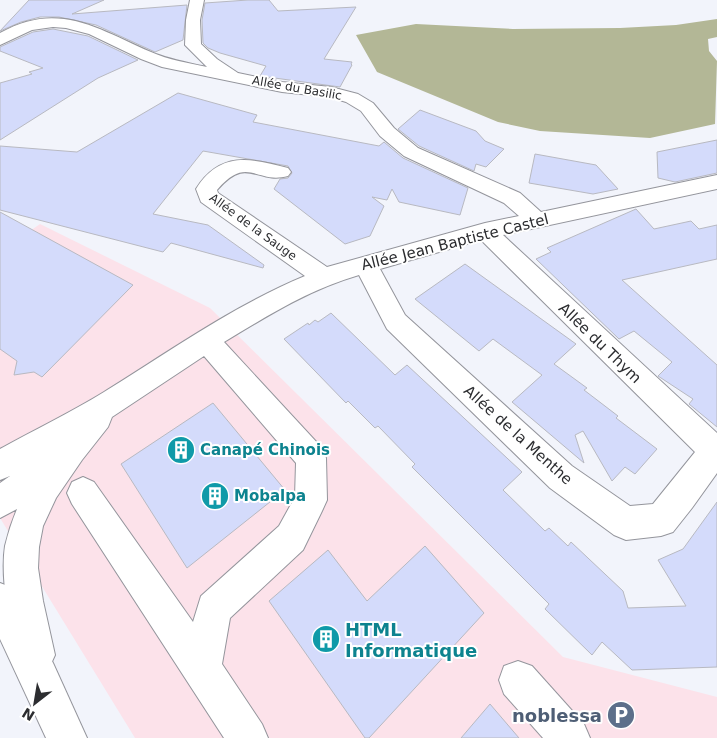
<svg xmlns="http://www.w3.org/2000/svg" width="717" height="738" font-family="'DejaVu Sans',sans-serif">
<rect width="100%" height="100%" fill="#f2f4fb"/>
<path fill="#fce2ea" d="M40,224L210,308L563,657L717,697V738H135L0,518V252Z"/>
<path fill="#b3b796" d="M717,19V37L708,39L709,51L717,61L715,124L650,138L540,131L498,122L377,72L356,35L416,24L513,29L620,28L676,25Z"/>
<g fill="#d4dbfb" stroke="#b8b9c1">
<path d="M29,0H104L72,14L187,5L183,40L155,52L96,25L59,17H40L21,22L0,31Z"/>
<path d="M248,0H269L278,11L356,7L324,59L352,62L351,64L352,65L340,87L260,76L266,66L220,53L208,48L203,43L202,20L205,3Z"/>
<path d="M53,29L88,36L138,60L98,78L0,140V83L32,74L29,72L43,68L0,51V47L33,32Z"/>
<path d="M178,93L257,115L253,122L379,146L384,142L403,158L468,188L460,215L399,202L392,189L387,200L372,197L384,206L370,236L345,244L274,189L280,179L288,178L292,173L288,166L203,151L153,214L208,225L264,265L263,268L171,243L163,252L0,210V146L77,152Z"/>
<path d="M420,110L476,131L485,141L504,149L486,167L476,164L474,171L419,146L398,129Z"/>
<path d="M717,140V173L675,182L658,178L657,152Z"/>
<path d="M535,154L596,165L618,189L593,194L529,183Z"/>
<path d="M636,209L654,229L691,221L699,229L717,225V259L622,280L717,365V427L689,404L693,399L658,376L672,362L634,331L619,339L536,259L551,252L547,248Z"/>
<path d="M0,212L133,285L42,377L34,372L14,375L17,361L0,349Z"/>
<path d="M465,264L576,344L554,364L587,388L584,390L618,416L616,418L657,449L635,474L625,467L612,481L583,431L575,435L584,463L512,402L542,375L493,339L479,351L415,299Z"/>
<path d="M331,313L395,375L407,365L522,472L503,490L545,531L549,528L568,546L571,542L623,591L628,608L686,606L658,560L683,549L717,502V667L632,670L602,642L592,655L545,609L549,604L412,467L415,464L378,426L375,428L348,401L346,403L284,339L308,323L309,325L315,320L318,322Z"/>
<path d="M213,403L285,490L187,568L121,464Z"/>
<path d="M425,546L484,613L369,738H365L269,601L328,550L367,601Z"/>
<path d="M490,704L519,738H461Z"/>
</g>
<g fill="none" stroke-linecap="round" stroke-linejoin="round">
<defs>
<g id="minor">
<path d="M190,0H204L200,20L201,44L217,59L238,73L282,82L331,87L358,94L373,103L394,128L418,148L520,193L541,212L717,175V189L503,235L717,433V473L692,508L673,532L661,536L626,540L614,535L550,488L387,329L359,275C310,289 267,316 224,342L322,448L326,458L327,500L322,511L303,550L230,618L222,664L262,724L268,738H224L72,504L67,493L72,482L83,477L94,482L193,622L201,596L279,526L295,497L296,463L204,356L112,417L108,427L82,460L56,498L43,526L39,547L38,568L43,601L55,655L49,668L36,674L23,668C10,638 0,578 5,546C8,533 12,521 17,509L0,518V483L10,476L0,480V449C34,430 70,413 104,392C170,351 233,306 305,276L201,202L196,189C220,151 250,158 288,168L291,172L288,176C256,185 248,154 217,190L218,193L327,267L485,223L519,216L504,203L404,156L380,136L361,111L346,102L330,97L282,92L162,67L141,59L89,34L66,28L53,27L32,30L0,45V33C58,0 98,29 151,52C169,60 188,63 207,67L185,45L186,20ZM481,240L695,452L653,504L630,506L572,466L405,315L380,269Z"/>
<path d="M518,661L532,666L584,724L590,738H543L504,694L499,680L504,666Z"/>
</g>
<path id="major" d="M0,583L13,588L53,663L87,738H46L0,639Z"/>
</defs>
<use href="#minor" stroke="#94959c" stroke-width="2"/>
<use href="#major" stroke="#94959c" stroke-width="2"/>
<use href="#minor" fill="#fff" fill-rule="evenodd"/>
<use href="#major" fill="#fff" fill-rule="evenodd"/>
</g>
<defs>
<symbol id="building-disc" viewBox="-11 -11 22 22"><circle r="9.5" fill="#0f9aa8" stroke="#fff"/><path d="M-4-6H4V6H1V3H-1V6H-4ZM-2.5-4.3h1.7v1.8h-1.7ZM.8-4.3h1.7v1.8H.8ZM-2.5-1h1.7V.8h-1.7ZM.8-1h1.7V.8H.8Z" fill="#fff"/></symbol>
<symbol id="parking-disc" viewBox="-11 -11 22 22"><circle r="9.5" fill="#5c6f8a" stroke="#fff"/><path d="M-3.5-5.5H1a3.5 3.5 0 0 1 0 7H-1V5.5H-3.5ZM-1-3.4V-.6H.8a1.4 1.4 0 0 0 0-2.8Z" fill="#fff"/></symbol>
</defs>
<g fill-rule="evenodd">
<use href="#building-disc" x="165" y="434" width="32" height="32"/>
<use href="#building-disc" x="199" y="480" width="32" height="32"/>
<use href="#building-disc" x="310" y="623" width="32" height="32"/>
<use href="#parking-disc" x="605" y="699" width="32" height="32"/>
</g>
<g text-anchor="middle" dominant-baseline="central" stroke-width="4" stroke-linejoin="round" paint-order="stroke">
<g font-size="12" fill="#2c2d30" stroke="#fff">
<text transform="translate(297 88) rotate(10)">Allée du Basilic</text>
<text transform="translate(253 227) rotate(36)">Allée de la Sauge</text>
</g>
<g font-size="15" fill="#2c2d30" stroke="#fff">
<text transform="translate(455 242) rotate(-14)">Allée Jean Baptiste Castel</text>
<text transform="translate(600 343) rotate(44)">Allée du Thym</text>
<text transform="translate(518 435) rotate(42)">Allée de la Menthe</text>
</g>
<g font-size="15" font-weight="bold" fill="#0d838f" stroke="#fff" text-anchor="start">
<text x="200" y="450">Canapé Chinois</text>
<text x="234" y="496">Mobalpa</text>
</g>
<g font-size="18" font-weight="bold" fill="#0d838f" stroke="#fff" text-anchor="start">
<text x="345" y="629">HTML<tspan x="345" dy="21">Informatique</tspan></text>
</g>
<g font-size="18" font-weight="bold" fill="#4e5e75" stroke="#fff" text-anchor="end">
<text x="602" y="715">noblessa</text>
</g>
</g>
<g transform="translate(35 703) rotate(211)" stroke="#ffffff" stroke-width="4" paint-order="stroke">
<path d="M0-4L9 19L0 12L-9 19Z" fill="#2c2d30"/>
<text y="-8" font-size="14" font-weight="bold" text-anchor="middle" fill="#2c2d30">N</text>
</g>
</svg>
